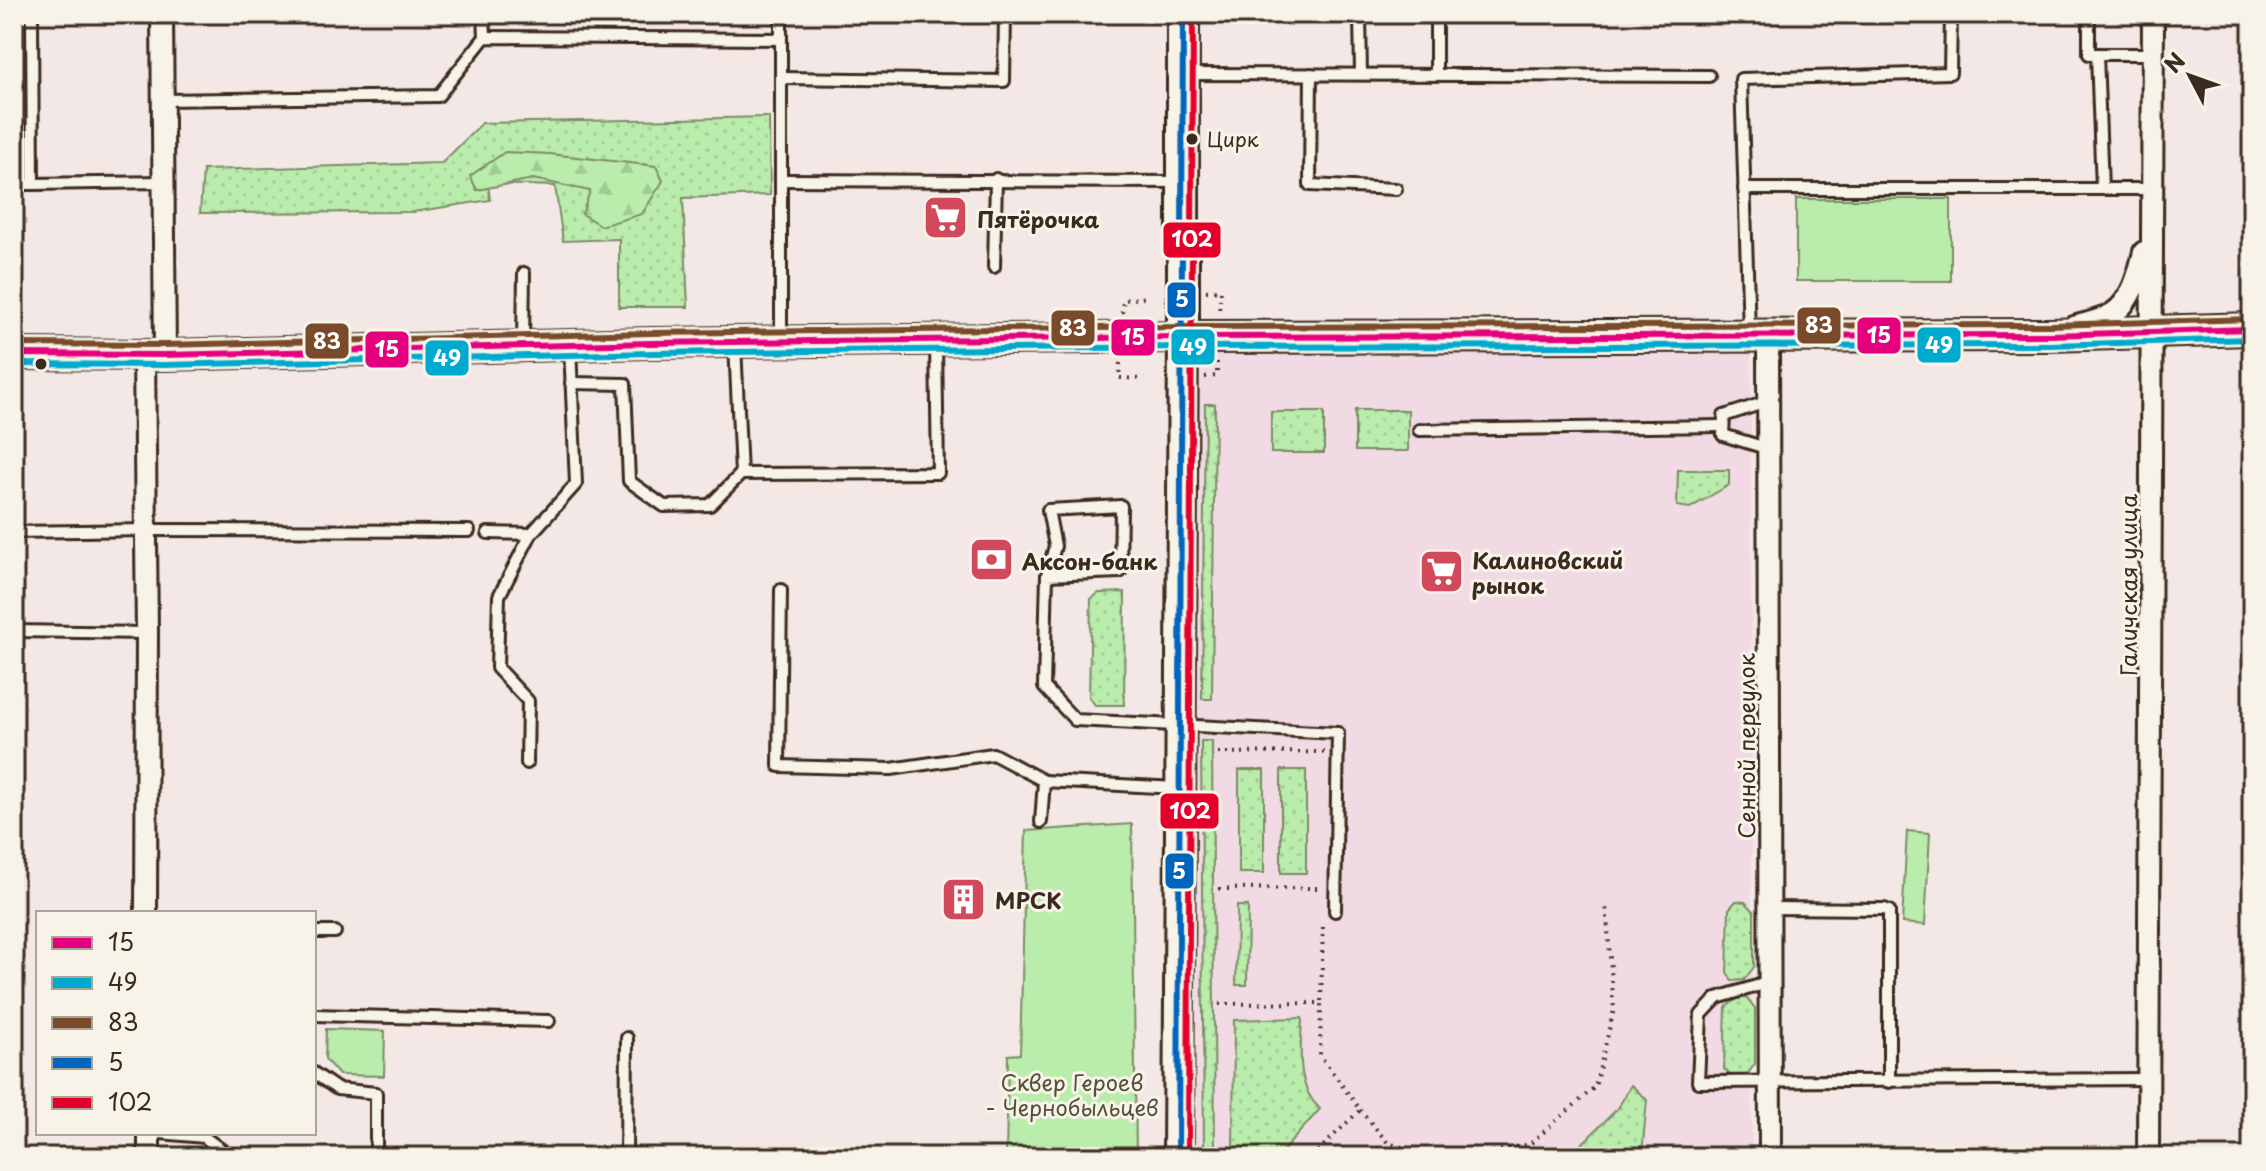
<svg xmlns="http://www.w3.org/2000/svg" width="2266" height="1171" font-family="'Playpen Sans',sans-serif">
<defs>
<pattern id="grass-dots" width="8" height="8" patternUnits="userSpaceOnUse" patternTransform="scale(2)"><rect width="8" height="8" fill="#baecac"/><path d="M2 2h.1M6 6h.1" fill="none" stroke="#a1cb94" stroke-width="1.8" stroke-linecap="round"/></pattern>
<pattern id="forest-firs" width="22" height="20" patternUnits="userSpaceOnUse" patternTransform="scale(2)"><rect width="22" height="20" fill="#baecac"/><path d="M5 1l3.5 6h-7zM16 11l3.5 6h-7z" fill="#a1cb94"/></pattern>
</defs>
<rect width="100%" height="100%" fill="#f4e8e6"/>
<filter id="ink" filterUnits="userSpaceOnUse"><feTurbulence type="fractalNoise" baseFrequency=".0125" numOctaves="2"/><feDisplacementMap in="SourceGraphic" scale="16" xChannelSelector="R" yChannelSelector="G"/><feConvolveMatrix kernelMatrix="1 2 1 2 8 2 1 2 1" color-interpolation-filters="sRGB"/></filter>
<g filter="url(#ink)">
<path fill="#f1dae3" d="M1751,353L1752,1157H1196L1201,355Z"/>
<g fill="url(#grass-dots)" stroke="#7a8b65" stroke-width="2">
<path d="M769,117L770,195L683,198L688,307H619V239L563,241L555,186L488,184L490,200L413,212L200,213L203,170L442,163L482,123Z"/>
<path d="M1205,404H1215L1212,699H1202Z"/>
<rect x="1355" y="410" width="53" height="41"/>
<rect x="1271" y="412" width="53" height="41"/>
<path d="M1678,470H1729V485L1690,508L1677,506Z"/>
<path d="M1125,592L1124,705H1095L1089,697L1091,599L1099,593Z"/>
<path d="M1201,741H1212L1215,1153H1204Z"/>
<rect x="1239" y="770" width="25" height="103"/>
<rect x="1281" y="770" width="25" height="103"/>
<path d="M1736,901L1745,902L1754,911V967L1744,980L1732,981L1727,972L1729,909Z"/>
<path d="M1237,906H1248L1247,985H1236Z"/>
<path d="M1738,998H1746L1755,1008V1064L1745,1077L1733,1078L1724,1069L1726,1007Z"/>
<path d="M1302,1018C1301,1049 1295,1086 1320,1109L1281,1153H1233L1234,1020Z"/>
<path d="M1631,1085L1647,1100L1642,1155L1605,1154L1602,1157H1569L1618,1108Z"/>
</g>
<path fill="url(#forest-firs)" stroke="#7a8b65" stroke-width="2" d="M505,152L550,154L656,166L663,181L642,214L601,226L582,214L590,191L533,179L477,190L470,176Z"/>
<g fill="#baecac" stroke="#7a8b65" stroke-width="2">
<rect x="1796" y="199" width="155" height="82"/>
<path d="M1132,824L1136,1157H1006L1008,1055L1020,1054L1026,831Z"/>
<path d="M1907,831L1930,833L1925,925L1902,923Z"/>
<path d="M326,1029L385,1031L384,1076L339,1075L325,1059Z"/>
</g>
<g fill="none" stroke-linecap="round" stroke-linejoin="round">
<defs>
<g id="lane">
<path d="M32,14L33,184L164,182"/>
<path d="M484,14L485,37"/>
<path d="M781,14V339"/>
<path d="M1360,14L1361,74"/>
<path d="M1436,14V74"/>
<path d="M2089,14V54H2153"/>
<path d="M2097,54L2102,189"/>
<path d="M1185,74L1709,76"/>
<path d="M1311,74L1310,185L1396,189"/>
<path d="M781,78L1004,81L1005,14"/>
<path d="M163,100L438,96L485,37L781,39"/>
<path d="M781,180L1179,182"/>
<path d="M14,184H33"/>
<path d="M1744,189H2151"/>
<path d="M994,267L996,179"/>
<path d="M1749,333L1741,79L1950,73L1951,14"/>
<path d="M523,344L524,273"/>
<path d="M571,383L625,384L629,481L664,506L710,505L741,474L735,344"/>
<path d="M1769,401L1724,416L1723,435L1769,449"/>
<path d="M1419,430L1723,426"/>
<path d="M741,474L938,473L936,344"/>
<path d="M14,532L146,530L469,531"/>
<path d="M488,533L531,534L576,484L570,347"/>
<path d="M1047,575L1055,546L1048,510L1121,506L1120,572L1047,575L1044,687L1075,720L1338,733L1335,911"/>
<path d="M781,590L779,766L891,769L993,754L1044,781"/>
<path d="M14,631L147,633"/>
<path d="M527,763L528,701L497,668L499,596L531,534"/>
<path d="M1041,822L1044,781L1177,788"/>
<path d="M1770,908L1884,909L1889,911V1082"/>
<path d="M314,932H335"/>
<path d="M1770,982L1717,998L1701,1015L1698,1082L2149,1079"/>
<path d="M314,1015L549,1021"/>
<path d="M314,1073L337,1089L376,1093V1157"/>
<path d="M160,1133L204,1137L231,1157"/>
<path d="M626,1157L627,1038"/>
</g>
<g id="street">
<path d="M162,14L165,355"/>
<path d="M2074,327C2086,323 2101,321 2112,314C2132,302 2139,273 2144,252"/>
<path d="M1768,335L1770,1157"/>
<path d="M144,354L147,633L146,913"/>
<path d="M149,1133V1157"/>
<path d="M2148,1157L2153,14"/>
</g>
<path id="secondary" d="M14,354L165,355L651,343L1183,337L1178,1157"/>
<path id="primary" d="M1183,14V337L2050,335L2252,329"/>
</defs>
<use href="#lane" stroke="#3b2a1e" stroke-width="16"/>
<use href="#street" stroke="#3b2a1e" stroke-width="26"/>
<use href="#secondary" stroke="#3b2a1e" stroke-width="34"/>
<use href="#primary" stroke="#3b2a1e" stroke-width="36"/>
<g stroke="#3b2a1e" stroke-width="4" stroke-dasharray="2 6" stroke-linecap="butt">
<path d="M1206,291L1221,290L1219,311"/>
<path d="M1122,313L1123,300L1148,297"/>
<path d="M1120,363L1119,378L1144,379"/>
<path d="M1205,377L1217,376V360"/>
<path d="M1218,753L1324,752"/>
<path d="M1219,889L1319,888"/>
<path d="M1219,1004L1321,1003L1323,923"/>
<path d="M1360,1110L1388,1143L1435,1157"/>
<path d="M1312,1157L1360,1110L1320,1055L1321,1004"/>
<path d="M1469,1157L1530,1144L1595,1087L1614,1010L1606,904"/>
</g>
<use href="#lane" stroke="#f7f3e8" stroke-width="10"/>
<use href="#street" stroke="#f7f3e8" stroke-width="20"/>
<use href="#secondary" stroke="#f7f3e8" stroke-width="28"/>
<use href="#primary" stroke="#f7f3e8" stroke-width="30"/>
<defs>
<path id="bus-1" d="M14,354L165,355L651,343L1183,337L2050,335L2252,329"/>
<path id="bus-2" d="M14,364L165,365L651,353L1183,347L2050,345L2252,339"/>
<path id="bus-3" d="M14,344L165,345L651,333L1183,327L2050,325L2252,319"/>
<path id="bus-4" d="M1178,1157L1183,14"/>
<path id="bus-5" d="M1188,1157L1193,14"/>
</defs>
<use href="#bus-1" stroke="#f7f3e8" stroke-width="12"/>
<use href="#bus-2" stroke="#f7f3e8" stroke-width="12"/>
<use href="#bus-3" stroke="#f7f3e8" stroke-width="12"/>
<use href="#bus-4" stroke="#f7f3e8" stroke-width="12"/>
<use href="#bus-5" stroke="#f7f3e8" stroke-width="12"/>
<use href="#bus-1" stroke="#e5007d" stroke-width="6"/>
<use href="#bus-2" stroke="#00a9ce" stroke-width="6"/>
<use href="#bus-3" stroke="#7a4b2a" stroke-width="6"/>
<use href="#bus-4" stroke="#0065bd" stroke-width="6"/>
<use href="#bus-5" stroke="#e4002b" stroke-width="6"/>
</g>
</g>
<defs>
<symbol id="supermarket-square" viewBox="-11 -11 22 22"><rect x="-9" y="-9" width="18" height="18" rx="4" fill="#d1495b" stroke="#f7f3e8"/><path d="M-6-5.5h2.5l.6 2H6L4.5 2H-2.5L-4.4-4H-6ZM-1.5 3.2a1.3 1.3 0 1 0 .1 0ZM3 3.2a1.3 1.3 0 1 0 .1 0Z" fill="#fff"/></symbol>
<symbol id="bank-square" viewBox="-11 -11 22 22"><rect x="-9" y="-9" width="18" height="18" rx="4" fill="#d1495b" stroke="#f7f3e8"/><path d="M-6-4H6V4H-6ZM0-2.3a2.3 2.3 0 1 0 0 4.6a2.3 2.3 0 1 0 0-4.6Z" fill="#fff"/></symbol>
<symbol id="building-square" viewBox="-11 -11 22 22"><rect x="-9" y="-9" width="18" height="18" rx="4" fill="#d1495b" stroke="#f7f3e8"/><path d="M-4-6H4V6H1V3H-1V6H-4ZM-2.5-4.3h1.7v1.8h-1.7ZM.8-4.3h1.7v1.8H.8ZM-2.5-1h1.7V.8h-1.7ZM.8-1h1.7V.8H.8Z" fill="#fff"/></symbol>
</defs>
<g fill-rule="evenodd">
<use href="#supermarket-square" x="920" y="192" width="51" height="51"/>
<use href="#bank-square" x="966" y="534" width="51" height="51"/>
<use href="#supermarket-square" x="1416" y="546" width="51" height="51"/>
<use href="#building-square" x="938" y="874" width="51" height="51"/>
</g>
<g fill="#3b2a1e" stroke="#f7f3e8" stroke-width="3">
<circle cx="1192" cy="139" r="7"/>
<circle cx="41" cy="364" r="7"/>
</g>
<g text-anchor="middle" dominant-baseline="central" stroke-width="6" stroke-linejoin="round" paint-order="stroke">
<g font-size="20" fill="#3b2a1e" stroke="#f7f3e8" text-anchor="start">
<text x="1207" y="139">Цирк</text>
</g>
<g font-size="22" font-weight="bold" fill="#3b2a1e" stroke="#f7f3e8" text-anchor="start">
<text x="977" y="218">Пятёрочка</text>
<text x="1472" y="559">Калиновский<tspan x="1472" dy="25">рынок</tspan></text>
<text x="1022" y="560">Аксон-банк</text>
<text x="995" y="899">МРСК</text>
</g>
<g font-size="22" fill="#3b2a1e" stroke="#f7f3e8">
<text transform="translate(2127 585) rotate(-90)">Галичская улица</text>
<text transform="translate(1745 746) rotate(-90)">Сенной переулок</text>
</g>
<g font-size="22" fill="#54513a" stroke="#f7f3e8">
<text x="1072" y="1081">Сквер Героев<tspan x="1072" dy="25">- Чернобыльцев</tspan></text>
</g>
</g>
<g stroke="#f7f3e8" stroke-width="3">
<rect x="1162" y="221" width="60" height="38" rx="8" fill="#e4002b"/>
<rect x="1166" y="281" width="31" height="38" rx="8" fill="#0065bd"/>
<rect x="1796" y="306" width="46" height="39" rx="8" fill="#7a4b2a"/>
<rect x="1050" y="309" width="46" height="38" rx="8" fill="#7a4b2a"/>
<rect x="1856" y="316" width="46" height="39" rx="8" fill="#e5007d"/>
<rect x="1110" y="318" width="46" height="39" rx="8" fill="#e5007d"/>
<rect x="304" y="322" width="46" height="38" rx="8" fill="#7a4b2a"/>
<rect x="1916" y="326" width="46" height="38" rx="8" fill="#00a9ce"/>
<rect x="1170" y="328" width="46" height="38" rx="8" fill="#00a9ce"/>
<rect x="364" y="330" width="46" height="39" rx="8" fill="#e5007d"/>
<rect x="424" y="339" width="46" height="38" rx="8" fill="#00a9ce"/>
<rect x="1159" y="792" width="61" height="38" rx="8" fill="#e4002b"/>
<rect x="1164" y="852" width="31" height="38" rx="8" fill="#0065bd"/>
</g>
<g font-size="22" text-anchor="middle" font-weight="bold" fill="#fff">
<text x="1192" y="247">102</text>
<text x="1182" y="307">5</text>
<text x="1819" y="333">83</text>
<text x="1073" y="336">83</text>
<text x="1879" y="343">15</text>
<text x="1133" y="345">15</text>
<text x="327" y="349">83</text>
<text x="1939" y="353">49</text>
<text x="1193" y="355">49</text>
<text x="387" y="357">15</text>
<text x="447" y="366">49</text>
<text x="1190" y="819">102</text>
<text x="1179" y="879">5</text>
</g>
<rect width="2266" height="1171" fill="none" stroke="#f7f3e8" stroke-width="48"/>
<rect x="24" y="24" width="2218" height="1123" fill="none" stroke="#3b2a1e" stroke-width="3" filter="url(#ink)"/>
<rect x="36" y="911" width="280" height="224" fill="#f7f3e8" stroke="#aca397" stroke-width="2"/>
<rect x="52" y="937" width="40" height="12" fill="#e5007d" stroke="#aca397" stroke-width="2"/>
<text x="108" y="951" font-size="24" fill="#3b2a1e">15</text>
<rect x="52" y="977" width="40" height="12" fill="#00a9ce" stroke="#aca397" stroke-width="2"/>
<text x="108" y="991" font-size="24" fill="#3b2a1e">49</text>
<rect x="52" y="1017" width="40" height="12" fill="#7a4b2a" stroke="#aca397" stroke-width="2"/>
<text x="108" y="1031" font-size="24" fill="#3b2a1e">83</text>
<rect x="52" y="1057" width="40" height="12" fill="#0065bd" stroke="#aca397" stroke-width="2"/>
<text x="108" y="1071" font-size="24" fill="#3b2a1e">5</text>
<rect x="52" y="1097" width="40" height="12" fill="#e4002b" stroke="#aca397" stroke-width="2"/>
<text x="108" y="1111" font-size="24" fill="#3b2a1e">102</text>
<g transform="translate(2190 76) rotate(311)" stroke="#f7f3e8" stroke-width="6" paint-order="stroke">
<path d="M0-6L14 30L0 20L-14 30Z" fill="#3b2a1e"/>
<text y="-12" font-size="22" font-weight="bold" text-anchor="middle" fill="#3b2a1e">N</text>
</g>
</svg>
